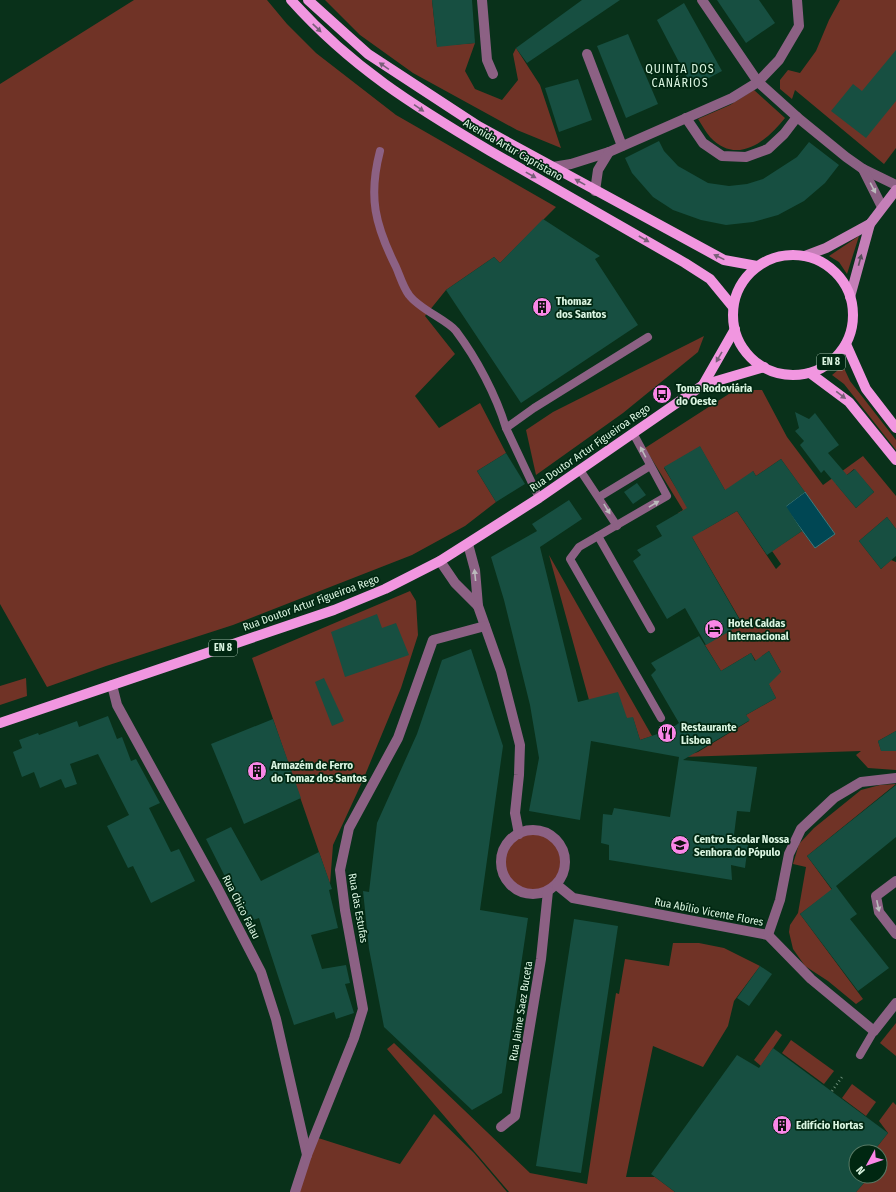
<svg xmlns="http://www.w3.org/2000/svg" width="896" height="1192" font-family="'Fira Sans Condensed',sans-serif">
<rect width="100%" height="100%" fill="#09311a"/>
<g fill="#703326" fill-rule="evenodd">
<path d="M134,0H267L287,24L316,53L396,115L556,207L500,263L494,257L446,290L425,316L455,354L415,396L439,428L480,403L506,453L477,471L496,502L465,526L412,555L233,625L106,666L47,687L0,604V84Z"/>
<path d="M325,0H432L437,46L475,43L465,71L475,89L502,100L518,80L513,54L516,48L540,85L561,148L517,130L413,73L360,35Z"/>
<path d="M840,0H896V148L884,164L795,90L792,99L780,89V80L788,70L800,73L816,51L829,20Z"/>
<path d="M754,90L785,118C767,141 737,166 710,137C705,131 702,125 698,119L730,105Z"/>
<path d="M859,236L847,274L839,262L829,256Z"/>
<path d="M704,336L698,352L623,413L536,475L526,430L553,412Z"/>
<path d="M843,366L850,381L896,440V450L844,384L832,375Z"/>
<path d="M735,390H762L787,437L823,485L863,456L896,496V529L887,517L859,541L881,569L891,560L896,562V731L878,741L881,750L896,751V770L868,768L856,755L861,751L682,757L698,752L749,721L746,715L776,698L762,672H781L769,651L762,656L759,666L751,653L721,671L705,645L742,623L678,513L683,510L645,448ZM700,447L737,511L702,531L664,468ZM781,459L835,534L815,548L802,531L772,551L781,564L776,569L737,511L753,471L756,476ZM854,469L874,492L856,508L836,484Z"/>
<path d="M549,555L652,736L640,740L633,718H627L589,700Z"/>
<path d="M410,591L416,601L418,635L401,688L363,780L333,845L330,884L252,658Z"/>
<path d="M26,678L27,696L0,705V686Z"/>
<path d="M896,784L807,856L832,890L800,914L863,999L856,1004L828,981L805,966L793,949L789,932L790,925L798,913L806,867L793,864L799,844L814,828L861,790L880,785Z"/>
<circle cx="533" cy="863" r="32"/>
<path d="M673,943H699L724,948L760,966L734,1001L728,1026L703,1067L653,1046L626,1177H655L675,1192H509L387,1049L394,1043L530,1173L587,1184L616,993L619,994L625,959L669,966Z"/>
<path d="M896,1023V1056L880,1043Z"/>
<path d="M776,1030L782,1035L761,1066L754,1060Z"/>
<path d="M791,1040L834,1071L824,1084L782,1053Z"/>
<path d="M852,1084L876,1102L866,1116L842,1098Z"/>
<path d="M893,1102L896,1105V1192H856L870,1176H880V1164L884,1159L880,1156V1152H873L888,1133L879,1121Z"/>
<path d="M434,1114L474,1153L507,1192H297L315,1137L400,1164Z"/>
</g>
<path fill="#004754" stroke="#417b7e" d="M805,492L835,534L815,548L785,507Z"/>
<g fill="#174f41">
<path d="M432,0H472L475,43L437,47Z"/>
<path d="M582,0H620L527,63L516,48Z"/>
<path d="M717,0H759L775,23L746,43Z"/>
<path d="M684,3L722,71L692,87L657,20Z"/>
<path d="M628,34L658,104L626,118L597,46Z"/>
<path d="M896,50V101L866,138L831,111L853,84L862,91Z"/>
<path d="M578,79L592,120L559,132L545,88Z"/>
<path d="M659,141L664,151L678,166L708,183L729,186L747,184L763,179L797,157L809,142L839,165L825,183L804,201L778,215L753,222L726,225L701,220L673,210L653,197L632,173L625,158Z"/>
<path d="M543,219L600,256L595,259L638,325L521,403L446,290L494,257L500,263Z"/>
<path d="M795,412L809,419L815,413L839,445L828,453L847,475L855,469L874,492L856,508L824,470L821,473L800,445L804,441L795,431L799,428Z"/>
<path d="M700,446L725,490L753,471L756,476L781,459L805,492L786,506L802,531L767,555L737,511L692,537L742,624L706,645L685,608L667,619L633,561L641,555L637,550L662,536L656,526L687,508L664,467Z"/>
<path d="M506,453L525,484L496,502L477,471Z"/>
<path d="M637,483L646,495L633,504L624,492Z"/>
<path d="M569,500L582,519L540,547L578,702L618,692L627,718L633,717L640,740L669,730L679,723L651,675L656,670L651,663L699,636L721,671L751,653L755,661L769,651L781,672L769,684L776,698L746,715L750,720L683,760L757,767L750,812L737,811L733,843L748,845L745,868L731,865L732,880L609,860V845L601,843L603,814L612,815L614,808L670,817L679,757L591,741L580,820L529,811L539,758L530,705L504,600L491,557L537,531L532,524Z"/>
<path d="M887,517L896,529V556L881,569L859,541Z"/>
<path d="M377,614L382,628L396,623L409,655L345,677L331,632Z"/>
<path d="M471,649L503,746L480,910L528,918L502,1093L472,1110L384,1027L369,949L363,891L369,892L377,823L417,734L442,660Z"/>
<path d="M324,678L344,721L332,726L315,682Z"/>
<path d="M108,716L117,739L122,737L131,761L136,759L160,803L149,808L171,852L179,849L195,881L151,903L133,866L128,868L107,826L129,815L98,754L70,764L77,784L65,788L61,779L40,788L34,772L22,777L13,752L22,748L19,740L38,733L39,735L77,721L79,727Z"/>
<path d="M273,719L301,798L244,824L211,744Z"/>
<path d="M896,731V751H881L878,741Z"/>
<path d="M896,785V837L836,886L857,914L850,919L889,968L858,991L800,914L832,889L807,856Z"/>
<path d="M231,827L261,881L319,852L332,889L329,890L338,928L311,935L322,969L346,965L350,983L345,984L354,1013L336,1019L334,1012L294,1025L259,918L248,922L206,839Z"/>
<path d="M574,919L618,926L581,1173L536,1166Z"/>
<path d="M760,966L772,974L749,1006L737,998Z"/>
<path d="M773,1048L888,1133L873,1152H856V1176H870L856,1192H675L651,1174L737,1055L759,1068Z"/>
</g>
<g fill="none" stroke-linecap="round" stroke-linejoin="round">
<path stroke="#6c8e79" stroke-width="2.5" stroke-dasharray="1 3" stroke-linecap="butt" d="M832,1091L842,1077"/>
<g stroke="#8c6184" stroke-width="8">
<path d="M380,151C368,197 375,225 396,267C400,276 403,287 409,295C419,309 447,320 456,331C477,359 496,395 506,428"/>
<path d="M633,433L667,496L579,547L570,559L661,718"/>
<path d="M580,470L617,526"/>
<path d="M599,497L650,466"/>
<path d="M539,498L506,428L534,408L648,337"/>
<path d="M598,536L651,629"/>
<path d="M860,1055L874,1031"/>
</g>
<g stroke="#8c6184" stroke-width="10">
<path d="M482,0L487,60L493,74"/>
<path d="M702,0L758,82L797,117L846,157L863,169L896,185"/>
<path d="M587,54L622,146"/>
<path d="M686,118L703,143L722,156L746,157L768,149L784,134L797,117"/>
<path d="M553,167L571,164L609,152L732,98L758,82L779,60L799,26L797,0"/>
<path d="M863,169L882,207"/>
<path d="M595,191L598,170L609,152"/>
<path d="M468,544L475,570L478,606L501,671L520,745L519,775L515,813L519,834"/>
<path d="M440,561L455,583L478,606"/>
<path d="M112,685L117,705L216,885L261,972L276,1019L307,1155"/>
<circle cx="533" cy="862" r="32"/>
<path d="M896,881L876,896L879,912L896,934"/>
<path d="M557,885L573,898L768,935L811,979L874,1031L896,1003"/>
<path d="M768,935L780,900L789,854L801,829L834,798L861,782L896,778"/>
<path d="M501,1127L515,1116L541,959L548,891"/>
<path d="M295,1192L307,1155L354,1038L363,1009L345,910L340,870L349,828L398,738L433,640L485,626"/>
</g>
<g stroke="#c57fb8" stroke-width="10">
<path d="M805,256L826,248L870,224"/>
<path d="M850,297L870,224L896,190"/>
</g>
<g stroke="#f196e0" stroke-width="10">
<path d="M291,0C351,67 414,106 490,151C555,189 620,225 685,263L710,279L733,307"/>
<path d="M308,0L368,54L478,126L724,260L757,266"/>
<circle cx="793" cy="315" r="60"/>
<path d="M846,344L866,389L896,428"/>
<path d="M810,373L849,402L896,460"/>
<path d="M703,385L735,329"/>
<path d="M0,723L334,610L385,589L440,561L539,498L703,385L764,367"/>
</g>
</g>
<defs><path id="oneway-solid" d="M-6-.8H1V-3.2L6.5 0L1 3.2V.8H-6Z"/></defs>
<g fill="#785e78">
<use href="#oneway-solid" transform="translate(317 28) rotate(44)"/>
<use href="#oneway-solid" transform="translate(384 66) rotate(-145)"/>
<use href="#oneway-solid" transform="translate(419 108) rotate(34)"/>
<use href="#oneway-solid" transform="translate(531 175) rotate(29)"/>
<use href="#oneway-solid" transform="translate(580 182) rotate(-151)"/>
<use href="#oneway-solid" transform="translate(644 239) rotate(30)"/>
<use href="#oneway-solid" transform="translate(719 257) rotate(-154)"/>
<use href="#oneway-solid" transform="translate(719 357) rotate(120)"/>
<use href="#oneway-solid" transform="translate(841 395) rotate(37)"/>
</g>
<g fill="#bbbabc">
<use href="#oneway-solid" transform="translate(873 188) rotate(62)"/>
<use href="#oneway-solid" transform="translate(643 452) rotate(-118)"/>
<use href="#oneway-solid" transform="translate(654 504) rotate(-31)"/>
<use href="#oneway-solid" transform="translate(607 509) rotate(58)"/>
<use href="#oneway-solid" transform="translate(475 575) rotate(-96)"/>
<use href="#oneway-solid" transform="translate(878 906) rotate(78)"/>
</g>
<use fill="#594f5c" href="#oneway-solid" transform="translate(860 260) rotate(-75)"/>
<defs>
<symbol id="building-disc" viewBox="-11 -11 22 22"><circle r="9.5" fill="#fa87e7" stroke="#002711"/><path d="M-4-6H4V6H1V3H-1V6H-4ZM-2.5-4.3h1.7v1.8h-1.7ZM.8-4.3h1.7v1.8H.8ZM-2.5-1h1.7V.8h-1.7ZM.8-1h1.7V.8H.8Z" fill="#111"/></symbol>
<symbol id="bus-disc" viewBox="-11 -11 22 22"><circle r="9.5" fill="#fa87e7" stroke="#002711"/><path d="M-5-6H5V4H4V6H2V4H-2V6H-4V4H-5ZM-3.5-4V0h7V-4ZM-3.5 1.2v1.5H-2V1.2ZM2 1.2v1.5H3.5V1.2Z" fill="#111"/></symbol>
<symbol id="hotel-disc" viewBox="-11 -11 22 22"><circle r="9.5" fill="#fa87e7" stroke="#002711"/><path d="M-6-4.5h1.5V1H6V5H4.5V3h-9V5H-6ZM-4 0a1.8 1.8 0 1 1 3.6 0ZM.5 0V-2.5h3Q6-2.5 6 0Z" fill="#111"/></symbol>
<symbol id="restaurant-disc" viewBox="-11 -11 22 22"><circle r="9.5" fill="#fa87e7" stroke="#002711"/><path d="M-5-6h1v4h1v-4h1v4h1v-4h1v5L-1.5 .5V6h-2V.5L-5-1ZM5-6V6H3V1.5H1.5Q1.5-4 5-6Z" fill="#111"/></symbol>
<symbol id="school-disc" viewBox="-11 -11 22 22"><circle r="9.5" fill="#fa87e7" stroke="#002711"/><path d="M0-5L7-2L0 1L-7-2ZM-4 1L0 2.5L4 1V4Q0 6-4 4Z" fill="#111"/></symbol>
</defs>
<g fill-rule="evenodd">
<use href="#building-disc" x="531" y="296" width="22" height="22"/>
<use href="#bus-disc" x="651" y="383" width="22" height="22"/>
<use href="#hotel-disc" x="703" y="618" width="22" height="22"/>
<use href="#restaurant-disc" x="656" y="722" width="22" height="22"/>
<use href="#building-disc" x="246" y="760" width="22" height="22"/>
<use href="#school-disc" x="669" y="834" width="22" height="22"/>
<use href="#building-disc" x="771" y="1114" width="22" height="22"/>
</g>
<g text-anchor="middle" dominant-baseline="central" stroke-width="3.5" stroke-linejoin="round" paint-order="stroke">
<g fill="#002711" stroke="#99b7a3" stroke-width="1">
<rect x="817" y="354" width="28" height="16" rx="3"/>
<rect x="209" y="640" width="28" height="16" rx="3"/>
</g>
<g font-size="10" font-weight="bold" fill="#daf5e1">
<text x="831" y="362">EN 8</text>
<text x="223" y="648">EN 8</text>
</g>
<g font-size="11" fill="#daf5e1" stroke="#002711">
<text transform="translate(513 150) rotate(30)">Avenida Artur Capristano</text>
<text transform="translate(590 448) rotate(-35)">Rua Doutor Artur Figueiroa Rego</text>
<text transform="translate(311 603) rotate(-20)">Rua Doutor Artur Figueiroa Rego</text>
<text transform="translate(241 907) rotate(63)">Rua Chico Falau</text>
<text transform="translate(358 908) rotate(80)">Rua das Estufas</text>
<text transform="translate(709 912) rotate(11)">Rua Abílio Vicente Flores</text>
<text transform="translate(521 1011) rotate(-81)">Rua Jaime Saez Buceta</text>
</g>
<g font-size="11" font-weight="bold" fill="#daf5e1" stroke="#002711" text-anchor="start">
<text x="556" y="301">Thomaz<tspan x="556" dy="13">dos Santos</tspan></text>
<text x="676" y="388">Toma Rodoviária<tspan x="676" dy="13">do Oeste</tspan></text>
<text x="728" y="623">Hotel Caldas<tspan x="728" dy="13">Internacional</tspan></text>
<text x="681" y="727">Restaurante<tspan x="681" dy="13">Lisboa</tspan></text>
<text x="271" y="765">Armazém de Ferro<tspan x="271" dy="13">do Tomaz dos Santos</tspan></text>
<text x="694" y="839">Centro Escolar Nossa<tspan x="694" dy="13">Senhora do Pópulo</tspan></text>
<text x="796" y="1125">Edifício Hortas</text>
</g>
<g font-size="12" letter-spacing="1" fill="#daf5e1" stroke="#002711">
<text x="680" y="69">QUINTA DOS<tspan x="680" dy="14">CANÁRIOS</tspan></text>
</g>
</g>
<g transform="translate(868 1164) rotate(230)"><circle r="19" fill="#002711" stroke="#577964"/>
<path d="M0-3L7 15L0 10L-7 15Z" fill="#fa87e7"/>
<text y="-6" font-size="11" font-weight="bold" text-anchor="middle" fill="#daf5e1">N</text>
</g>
</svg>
